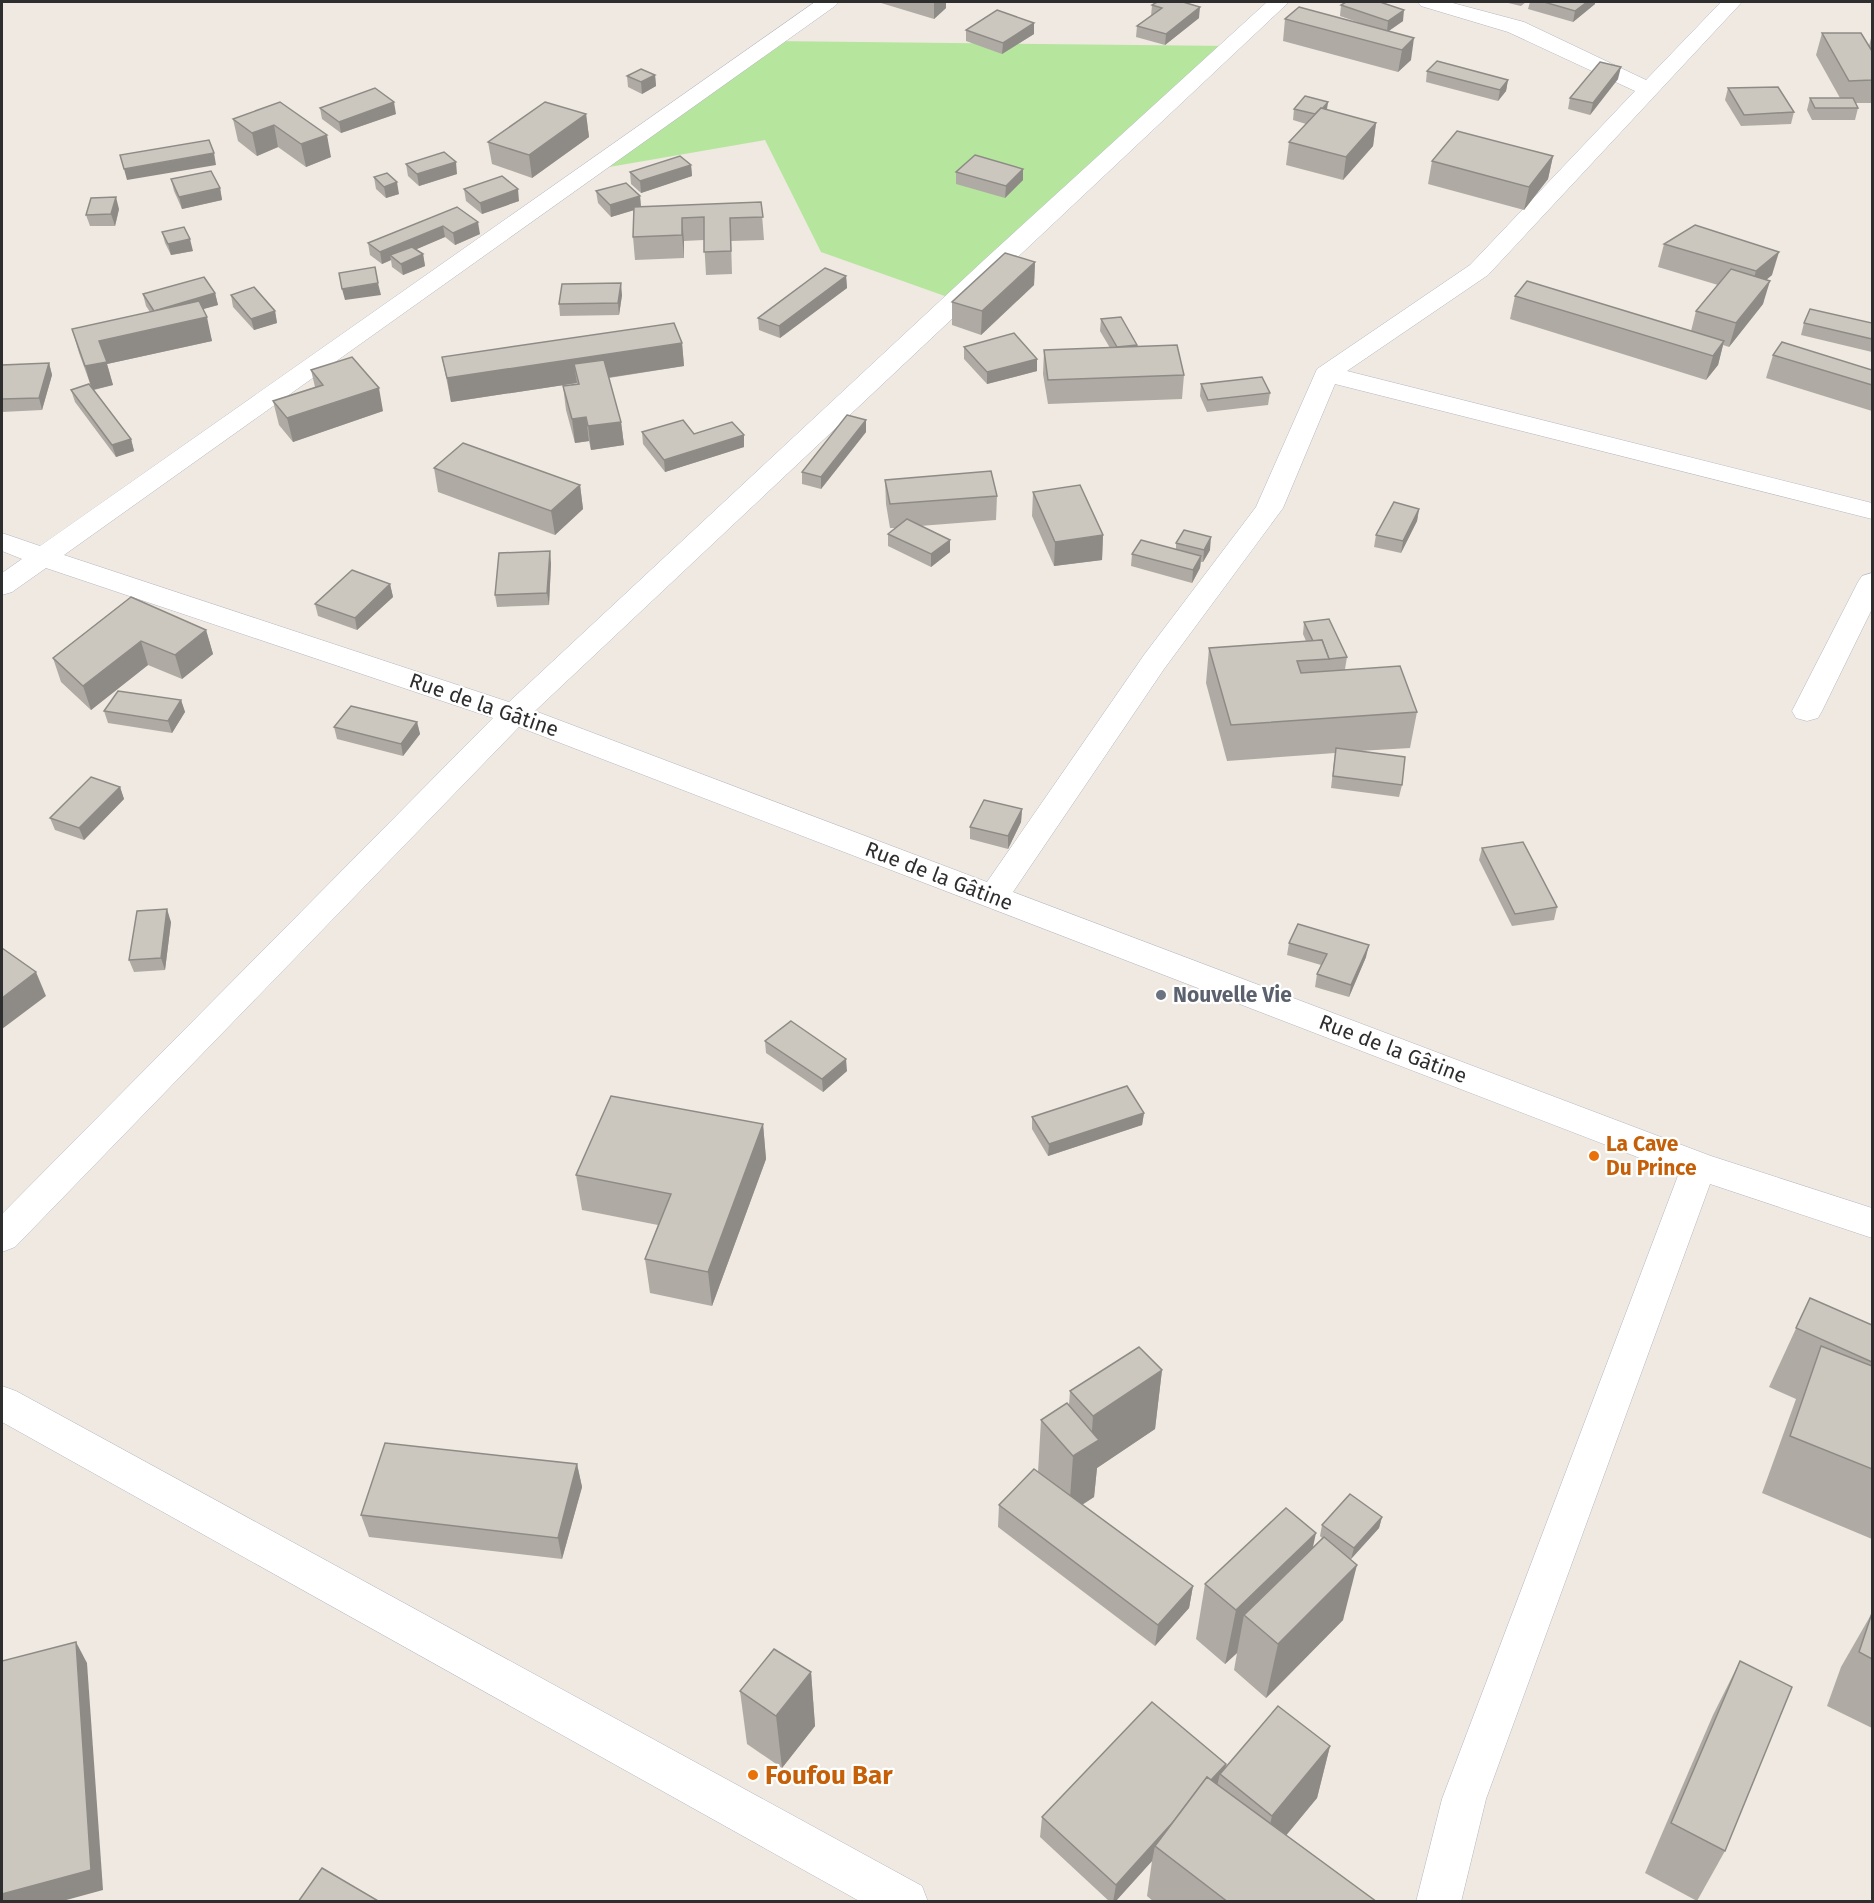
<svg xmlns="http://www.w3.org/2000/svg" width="1874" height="1903" font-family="'Fira Sans',sans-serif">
<rect width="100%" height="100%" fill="#efe9e1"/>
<path fill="#b6e59e" d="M771,41L1231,46L956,300L821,252L765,140L586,171Z"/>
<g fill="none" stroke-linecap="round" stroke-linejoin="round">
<defs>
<g id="minor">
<path d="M815,2H839L835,6L64,555L509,702L984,260L1267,2H1289L535,711L987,882L1144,655L1256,507L1317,369L1470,265L1635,91L1508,32L1421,6L1418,2H1449L1524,22L1646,80L1721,2H1742L1488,275L1347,371L1872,503V519L1335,384L1283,508L1164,669L1013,892L1711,1156L1872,1208V1238L1710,1184L1486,1799L1461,1902H1416L1442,1799L1679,1173L519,727L15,1247L2,1252V1214L493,718L46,568L12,592L2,595V573L22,559L2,551V533L40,546Z"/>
<path d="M1872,573V609L1822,711L1818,718L1807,721L1796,718L1792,711L1858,582L1862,576Z"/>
<path d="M2,1386L16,1391L922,1886L928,1902H861L2,1422Z"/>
</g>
</defs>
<use href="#minor" stroke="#b4b7c1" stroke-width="1"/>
<use href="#minor" fill="#fff" fill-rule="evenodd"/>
</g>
<g fill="#afaba4">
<path d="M881,2H946V8L934,19L881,3Z"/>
<path d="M1504,2H1526L1521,6Z"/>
<path d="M1530,2H1595V4L1573,22L1528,9Z"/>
<path d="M1152,5L1199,18L1165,45L1136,37L1137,26L1151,16Z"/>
<path d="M1341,5L1403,21L1389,31L1411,60L1398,72L1283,41L1285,19L1360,23L1340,16Z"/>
<path d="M966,30L1034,34L1002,54L966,41Z"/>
<path d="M1822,33L1869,46L1872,34V103H1856L1858,108L1855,120H1812L1807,110L1810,98H1840L1816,55Z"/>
<path d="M1427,71L1508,80L1506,91L1498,101L1426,82Z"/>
<path d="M655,75L656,86L642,94L628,87L627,76Z"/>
<path d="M1618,79L1590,115L1568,109L1570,98Z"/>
<path d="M1728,88L1794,112L1791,124L1741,126L1725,100Z"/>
<path d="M280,102L331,157L306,167L278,147L257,156L238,141L233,119Z"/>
<path d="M1328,102L1327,110L1376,123L1373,146L1343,180L1286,165L1289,142L1306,124L1293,120L1294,109Z"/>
<path d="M320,108L396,114L341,133L322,119Z"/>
<path d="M586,114L589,137L532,178L492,164L488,142Z"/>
<path d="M1553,156L1548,179L1524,210L1428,184L1432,161Z"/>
<path d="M406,164L457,174L419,186L408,176Z"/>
<path d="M691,165L692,176L641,193L631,184L630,172Z"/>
<path d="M1023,169V180L1005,198L956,184V172Z"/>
<path d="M374,177L399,194L386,198L376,189Z"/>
<path d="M171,179L220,188L222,200L182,209L174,191Z"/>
<path d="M464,189L519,201L482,214L466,201Z"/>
<path d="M596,191L640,196L641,207L761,202L764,240L731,241L732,274L706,275L704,240L684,241V258L635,260L633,237L634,210L611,217L598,203Z"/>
<path d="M457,207L480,234L455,245L445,237L416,249L423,254L425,266L403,275L392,267L391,260L382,264L370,255L368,243Z"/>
<path d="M119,209L115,226H90L86,215Z"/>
<path d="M162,232L193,251L171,255L165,243Z"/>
<path d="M1664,244L1772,275L1766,280L1763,304L1729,347L1723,345L1718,365L1706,380L1510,319L1515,296L1691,331L1696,311L1718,285L1658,267Z"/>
<path d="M1035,262L1034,285L981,335L952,325V302Z"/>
<path d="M846,276L847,288L780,338L759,330L758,318Z"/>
<path d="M215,293L218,305L203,309L212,341L107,364L113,385L94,390L131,439L134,451L116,457L75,402L71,390L91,386L79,353L72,329L150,312L146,306L143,294Z"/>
<path d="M231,295L275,311L277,323L254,330L233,307Z"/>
<path d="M622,295L619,315L560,316L559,304Z"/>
<path d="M1101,319L1137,345L1136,347L1184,375L1182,399L1048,404L1043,374L1044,350L1110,348L1100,331Z"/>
<path d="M1804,323H1872V352L1801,335Z"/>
<path d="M682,343L684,366L609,378L621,422L624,445L591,450L589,441L575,443L566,410L563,386L577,385V383L451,402L442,357Z"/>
<path d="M964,347L1037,359V371L987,384L964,359Z"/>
<path d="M1773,355L1872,370V411L1766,378Z"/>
<path d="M49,363L52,375L42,410L2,412V365Z"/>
<path d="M311,370L383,411L293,442L279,425L273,401L315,387Z"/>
<path d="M1201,384L1270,393L1268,405L1207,412L1200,396Z"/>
<path d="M866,420V432L821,489L802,484V472Z"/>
<path d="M642,432L744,435V447L665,472L643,444Z"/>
<path d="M434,468L580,485L583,509L555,535L438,492Z"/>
<path d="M885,480L997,496L996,520L920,526L950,552L931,567L888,546V534L896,528H890L886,504Z"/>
<path d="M1033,492L1103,535L1102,560L1054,566L1032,516Z"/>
<path d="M1419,509L1417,521L1401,553L1374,547L1376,535Z"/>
<path d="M1176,543L1210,550L1203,562H1201L1200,568L1192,583L1131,566L1132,554L1176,549Z"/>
<path d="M551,563L549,605L497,607L495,595Z"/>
<path d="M390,584L393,597L357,630L318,616L315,604Z"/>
<path d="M131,597L206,630L213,654L182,679L148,665L91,710L61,682L53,658Z"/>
<path d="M1304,622L1347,657L1345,669L1417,712L1410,748L1359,751L1402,785L1399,797L1331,788L1335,753L1227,761L1206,683L1209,648L1306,641L1303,634Z"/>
<path d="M181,700L185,712L172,733L108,723L104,711Z"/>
<path d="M417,722L420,734L403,756L337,739L334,727Z"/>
<path d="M120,787L124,799L84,840L55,830L50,818Z"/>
<path d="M1022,809L1021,822L1008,849L970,839V827Z"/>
<path d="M1482,848L1557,907L1554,920L1512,926L1479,860Z"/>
<path d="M171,922L165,970L134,972L129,960Z"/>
<path d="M1289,943L1366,957L1349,997L1315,987L1317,974L1321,965L1287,955Z"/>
<path d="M765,1041L847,1071L823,1092L766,1053Z"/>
<path d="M1144,1113L1142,1125L1048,1156L1032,1129V1117Z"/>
<path d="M763,1124L766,1159L712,1306L650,1293L645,1259L658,1225L582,1210L576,1175Z"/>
<path d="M1810,1298L1872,1325V1539L1762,1493L1796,1399L1769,1387Z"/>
<path d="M1162,1370L1155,1429L1097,1468L1094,1497L1082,1505L1193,1586L1189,1608L1155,1646L998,1527L999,1505L1038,1472L1041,1420L1069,1405L1070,1391Z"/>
<path d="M577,1464L582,1487L562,1559L369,1537L361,1515Z"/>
<path d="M1382,1517L1379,1528L1351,1559L1343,1620L1266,1698L1234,1670L1237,1653L1225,1664L1196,1639L1205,1584L1313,1547L1322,1538L1320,1536L1322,1525Z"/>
<path d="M1872,1613V1728L1827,1706L1841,1667Z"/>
<path d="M1740,1661L1725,1851L1697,1901L1645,1873L1713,1715Z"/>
<path d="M811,1672L815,1726L782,1768L747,1744L740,1691Z"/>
<path d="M1330,1746L1317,1798L1286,1835L1377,1902H1154L1147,1896L1152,1861L1115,1902H1110L1040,1837L1042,1817L1226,1764L1225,1768Z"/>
</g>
<g fill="#8e8b86">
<path d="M934,2H946V8L934,19Z"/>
<path d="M1587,2H1595V4L1573,22L1575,11Z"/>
<path d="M1200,7L1199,18L1165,45L1166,34Z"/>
<path d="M1404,10L1403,21L1387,32L1388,21Z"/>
<path d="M1034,23V34L1002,54L1003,43Z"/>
<path d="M1414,38L1411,60L1398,72L1402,50Z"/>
<path d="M1621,67L1618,79L1590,115L1593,103Z"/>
<path d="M655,75L656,86L642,94L641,82Z"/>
<path d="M1508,80L1506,91L1498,101L1500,90Z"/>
<path d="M394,102L396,114L341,133L339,122Z"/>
<path d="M1328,102L1326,113L1317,115Z"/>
<path d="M586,114L589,137L532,178L529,155Z"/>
<path d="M1376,123L1373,146L1343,180L1346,157Z"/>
<path d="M274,125L278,147L257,156L252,133Z"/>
<path d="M327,135L331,157L306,167L301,144Z"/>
<path d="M214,153L216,165L127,180L124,169Z"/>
<path d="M1553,156L1548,179L1524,210L1529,187Z"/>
<path d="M456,162L457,174L419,186L417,174Z"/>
<path d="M691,165L692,176L641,193L640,181Z"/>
<path d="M1023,169V180L1005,198L1006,186Z"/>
<path d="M397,182L399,194L386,198L384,187Z"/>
<path d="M220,188L222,200L182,209L179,197Z"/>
<path d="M518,189L519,201L482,214L480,203Z"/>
<path d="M640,196L641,208L611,217L610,205Z"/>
<path d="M116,197L119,209L115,226L111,214Z"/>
<path d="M682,218L684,241V258L682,235Z"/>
<path d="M478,222L480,234L455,245L453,233Z"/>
<path d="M443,226L445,237L394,259L390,255L391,260L382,264L380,252Z"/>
<path d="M190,239L193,251L171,255L168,244Z"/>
<path d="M1779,252L1772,275L1749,294L1756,271Z"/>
<path d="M423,254L425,266L403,275L401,264Z"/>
<path d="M1035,262L1034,285L981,335L982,311Z"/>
<path d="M846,276L847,288L780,338L779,326Z"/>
<path d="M1770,281L1763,304L1729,347L1736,323Z"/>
<path d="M378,283L381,295L345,300L342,289Z"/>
<path d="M621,283L622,295L619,315L618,303Z"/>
<path d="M215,293L218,305L157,322L154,311Z"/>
<path d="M275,311L277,323L254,330L251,319Z"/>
<path d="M207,317L212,341L107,364L113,385L92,390L85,366L99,341Z"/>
<path d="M1724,341L1718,365L1706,380L1713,356Z"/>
<path d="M682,343L684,366L579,382L574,364L577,383L451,402L447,378Z"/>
<path d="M1037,359V371L987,384V372Z"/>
<path d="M49,363L52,375L42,410L39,398Z"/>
<path d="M379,388L383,411L293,442L287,418Z"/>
<path d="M586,417L589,441L575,443L572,419Z"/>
<path d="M866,420V432L821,489V477Z"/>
<path d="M621,422L624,445L591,450L588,426Z"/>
<path d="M744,435V447L665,472L664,460Z"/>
<path d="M131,439L134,451L116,457L112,445Z"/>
<path d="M580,485L583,509L555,535L551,511Z"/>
<path d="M1419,509L1417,521L1401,553L1403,541Z"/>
<path d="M1103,535L1102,560L1054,566L1055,542Z"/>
<path d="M1211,537L1210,550L1203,562L1204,550Z"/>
<path d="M950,540V552L931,567V554Z"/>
<path d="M550,551L551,563L549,605L547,593Z"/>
<path d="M1201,556L1200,568L1192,583L1193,570Z"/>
<path d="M390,584L393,597L357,630L355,618Z"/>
<path d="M206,630L213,654L182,679L175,655Z"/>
<path d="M141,641L148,665L91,710L83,686Z"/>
<path d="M181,700L185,712L172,733L168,721Z"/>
<path d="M417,722L420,734L403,756L401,744Z"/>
<path d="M120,787L124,799L84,840L79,828Z"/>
<path d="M1022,809L1021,822L1008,849V836Z"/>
<path d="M167,909L171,922L165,970L161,958Z"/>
<path d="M1369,945L1366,957L1349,997L1351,985Z"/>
<path d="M36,972L46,996L2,1029V998Z"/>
<path d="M846,1059L847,1071L823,1092L822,1079Z"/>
<path d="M1144,1113L1142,1125L1048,1156L1049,1144Z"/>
<path d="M763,1124L766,1159L712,1306L708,1272Z"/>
<path d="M1162,1370L1155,1429L1097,1468L1094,1497L1069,1513L1073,1456L1091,1445L1093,1416Z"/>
<path d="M577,1464L582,1487L562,1559L558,1538Z"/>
<path d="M1382,1517L1379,1528L1351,1559L1354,1548Z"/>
<path d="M1316,1533L1304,1589L1244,1615L1237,1653L1225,1664L1236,1610Z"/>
<path d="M1357,1565L1343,1620L1266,1698L1278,1644Z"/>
<path d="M1193,1586L1189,1608L1155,1646L1158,1625Z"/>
<path d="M76,1642L87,1663L103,1890L59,1902H2V1894Z"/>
<path d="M811,1672L815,1726L782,1768L776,1716Z"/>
<path d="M1330,1746L1317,1798L1260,1867L1272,1816Z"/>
<path d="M1226,1764L1223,1777L1220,1774L1216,1790L1155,1846L1152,1861L1115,1902H1113L1116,1885Z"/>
</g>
<g fill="#cbc7bf" stroke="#8e8b86" stroke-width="1.5">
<path d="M1157,2H1183L1200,7L1166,34L1137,26L1162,8L1152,5Z"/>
<path d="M1346,2H1380L1404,10L1388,21L1341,5Z"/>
<path d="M1544,2H1587L1575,11Z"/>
<path d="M1299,7L1414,38L1402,50L1285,19Z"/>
<path d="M997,10L1034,23L1003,43L966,30Z"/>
<path d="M1822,33H1861L1872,51V80L1849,81Z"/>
<path d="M1437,61L1508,80L1500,90L1427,71Z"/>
<path d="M1600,62L1621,67L1593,103L1570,98Z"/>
<path d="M641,69L655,75L641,82L627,76Z"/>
<path d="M1778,87L1794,112L1744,115L1728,88Z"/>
<path d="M375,88L394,102L339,122L320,108Z"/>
<path d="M1305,96L1328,102L1322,109L1321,108L1315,114L1294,109Z"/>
<path d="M1810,98H1853L1858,108H1815Z"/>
<path d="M280,102L327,135L301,144L274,125L252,133L233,119Z"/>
<path d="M545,102L586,114L529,155L488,142Z"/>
<path d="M1321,108L1376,123L1346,157L1289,142Z"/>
<path d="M1457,131L1553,156L1529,187L1432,161Z"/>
<path d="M209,140L214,153L124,169L120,155Z"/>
<path d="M444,152L456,162L417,174L406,164Z"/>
<path d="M975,155L1023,169L1006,186L956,172Z"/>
<path d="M680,156L691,165L640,181L630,172Z"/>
<path d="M211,171L220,188L179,197L171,179Z"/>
<path d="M387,173L397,182L384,187L374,177Z"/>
<path d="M502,176L518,189L480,203L464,189Z"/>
<path d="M626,183L640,196L610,205L596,191Z"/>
<path d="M116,197L111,214L86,215L91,198Z"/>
<path d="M761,202L763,217L730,218L731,251L704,252V217L682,218V235L633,237L634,207Z"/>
<path d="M457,207L478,222L453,233L443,226L380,252L368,243Z"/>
<path d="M1695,225L1779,252L1756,271L1664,244Z"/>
<path d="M184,227L190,239L168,244L162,232Z"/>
<path d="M412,247L423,254L401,264L390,255Z"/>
<path d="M1005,253L1035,262L982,311L952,302Z"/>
<path d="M375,267L378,283L342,289L339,273Z"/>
<path d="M825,268L846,276L779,326L758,318Z"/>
<path d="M1731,269L1770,281L1736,323L1696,311Z"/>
<path d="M204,277L215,293L154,311L143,294Z"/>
<path d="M1527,281L1724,341L1713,356L1515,296Z"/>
<path d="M621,283L618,303L559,304L562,284Z"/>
<path d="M254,287L275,311L251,319L231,295Z"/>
<path d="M199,301L207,317L99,341L107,362L85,366L72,329Z"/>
<path d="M1810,309L1872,323V339L1804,323Z"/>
<path d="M1121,317L1137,345L1117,347L1101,319Z"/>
<path d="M674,323L682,343L447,378L442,357Z"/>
<path d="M1014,333L1037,359L987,372L964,347Z"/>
<path d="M1782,342L1872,370V385L1773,355Z"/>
<path d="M1177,345L1184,375L1048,380L1044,350Z"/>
<path d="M352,357L379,388L287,418L273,401L323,385L311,370Z"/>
<path d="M604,360L621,422L588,426L586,417L572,419L563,386L579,384L574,364Z"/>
<path d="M49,363L39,398L2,399V365Z"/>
<path d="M1262,377L1270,393L1208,400L1201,384Z"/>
<path d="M89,384L131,439L112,445L71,390Z"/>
<path d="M847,415L866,420L821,477L802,472Z"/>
<path d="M683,420L694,434L732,422L744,435L664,460L642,432Z"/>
<path d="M463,443L580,485L551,511L434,468Z"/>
<path d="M991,471L997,496L890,504L885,480Z"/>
<path d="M1080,485L1103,535L1055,542L1033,492Z"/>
<path d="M1394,502L1419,509L1403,541L1376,535Z"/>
<path d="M907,519L950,540L931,554L888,534Z"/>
<path d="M1184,530L1211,537L1204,550L1176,543Z"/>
<path d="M1141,540L1201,556L1193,570L1132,554Z"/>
<path d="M550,551L547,593L495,595L499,553Z"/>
<path d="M352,570L390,584L355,618L315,604Z"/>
<path d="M131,597L206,630L175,655L141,641L83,686L53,658Z"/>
<path d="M1329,619L1347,657L1329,659L1322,640L1313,641L1304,622Z"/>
<path d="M1322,640L1329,659L1297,661L1301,673L1400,666L1417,712L1231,725L1209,648Z"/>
<path d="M118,691L181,700L168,721L104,711Z"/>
<path d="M351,706L417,722L401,744L334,727Z"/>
<path d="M1336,748L1405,757L1402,785L1333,776Z"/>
<path d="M91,777L120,787L79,828L50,818Z"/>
<path d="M984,800L1022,809L1008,836L970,827Z"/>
<path d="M1523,842L1557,907L1515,914L1482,848Z"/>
<path d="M167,909L161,958L129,960L137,911Z"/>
<path d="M1298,924L1369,945L1351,985L1317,974L1327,954L1289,943Z"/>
<path d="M2,948L36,972L2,998Z"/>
<path d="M791,1021L846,1059L822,1079L765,1041Z"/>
<path d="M1127,1086L1144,1113L1049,1144L1032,1117Z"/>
<path d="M611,1096L763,1124L708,1272L645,1259L671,1194L576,1175Z"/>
<path d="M1810,1298L1872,1325V1362L1796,1328Z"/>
<path d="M1821,1346L1872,1366V1469L1790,1436Z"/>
<path d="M1139,1347L1162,1370L1093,1416L1070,1391Z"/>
<path d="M1067,1403L1099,1440L1073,1456L1041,1420Z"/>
<path d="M385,1443L577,1464L558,1538L361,1515Z"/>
<path d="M1034,1469L1193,1586L1158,1625L999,1505Z"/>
<path d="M1350,1494L1382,1517L1354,1548L1322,1525Z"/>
<path d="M1286,1508L1316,1533L1236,1610L1205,1584Z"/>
<path d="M1324,1537L1357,1565L1278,1644L1244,1615Z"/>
<path d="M1872,1613V1659L1859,1652Z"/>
<path d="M76,1642L91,1870L2,1894V1661Z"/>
<path d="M774,1649L811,1672L776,1716L740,1691Z"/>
<path d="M1740,1661L1792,1687L1725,1851L1671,1823Z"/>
<path d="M1152,1702L1226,1764L1211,1780L1207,1777L1173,1822L1116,1885L1042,1817Z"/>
<path d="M1278,1706L1330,1746L1272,1816L1220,1774Z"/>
<path d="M1207,1777L1377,1902H1228L1155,1846Z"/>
<path d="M322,1868L380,1902H298Z"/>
</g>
<circle fill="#6b7280" stroke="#fff" stroke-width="2" cx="1161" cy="995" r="6"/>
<g fill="#e8710a" stroke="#fff" stroke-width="2">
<circle cx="1594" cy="1156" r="6"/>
<circle cx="753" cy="1775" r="6"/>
</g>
<g text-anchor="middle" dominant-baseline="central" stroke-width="4.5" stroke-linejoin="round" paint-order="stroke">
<g font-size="21" fill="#2e2e2e" stroke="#fff">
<text transform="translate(484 705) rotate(19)">Rue de la Gâtine</text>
<text transform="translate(939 876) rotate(21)">Rue de la Gâtine</text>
<text transform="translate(1393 1049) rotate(21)">Rue de la Gâtine</text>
</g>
<g font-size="21" font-weight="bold" fill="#5b616d" stroke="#fff" text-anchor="start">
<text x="1173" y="995">Nouvelle Vie</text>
</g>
<g font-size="21" font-weight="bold" fill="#c56008" stroke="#fff" text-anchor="start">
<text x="1606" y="1144">La Cave<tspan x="1606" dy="24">Du Prince</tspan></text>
</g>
<g font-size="26" font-weight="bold" fill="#c56008" stroke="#fff" text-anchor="start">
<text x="765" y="1775">Foufou Bar</text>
</g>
</g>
<rect width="1874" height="1903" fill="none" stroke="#2e2e2e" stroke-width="6"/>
</svg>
